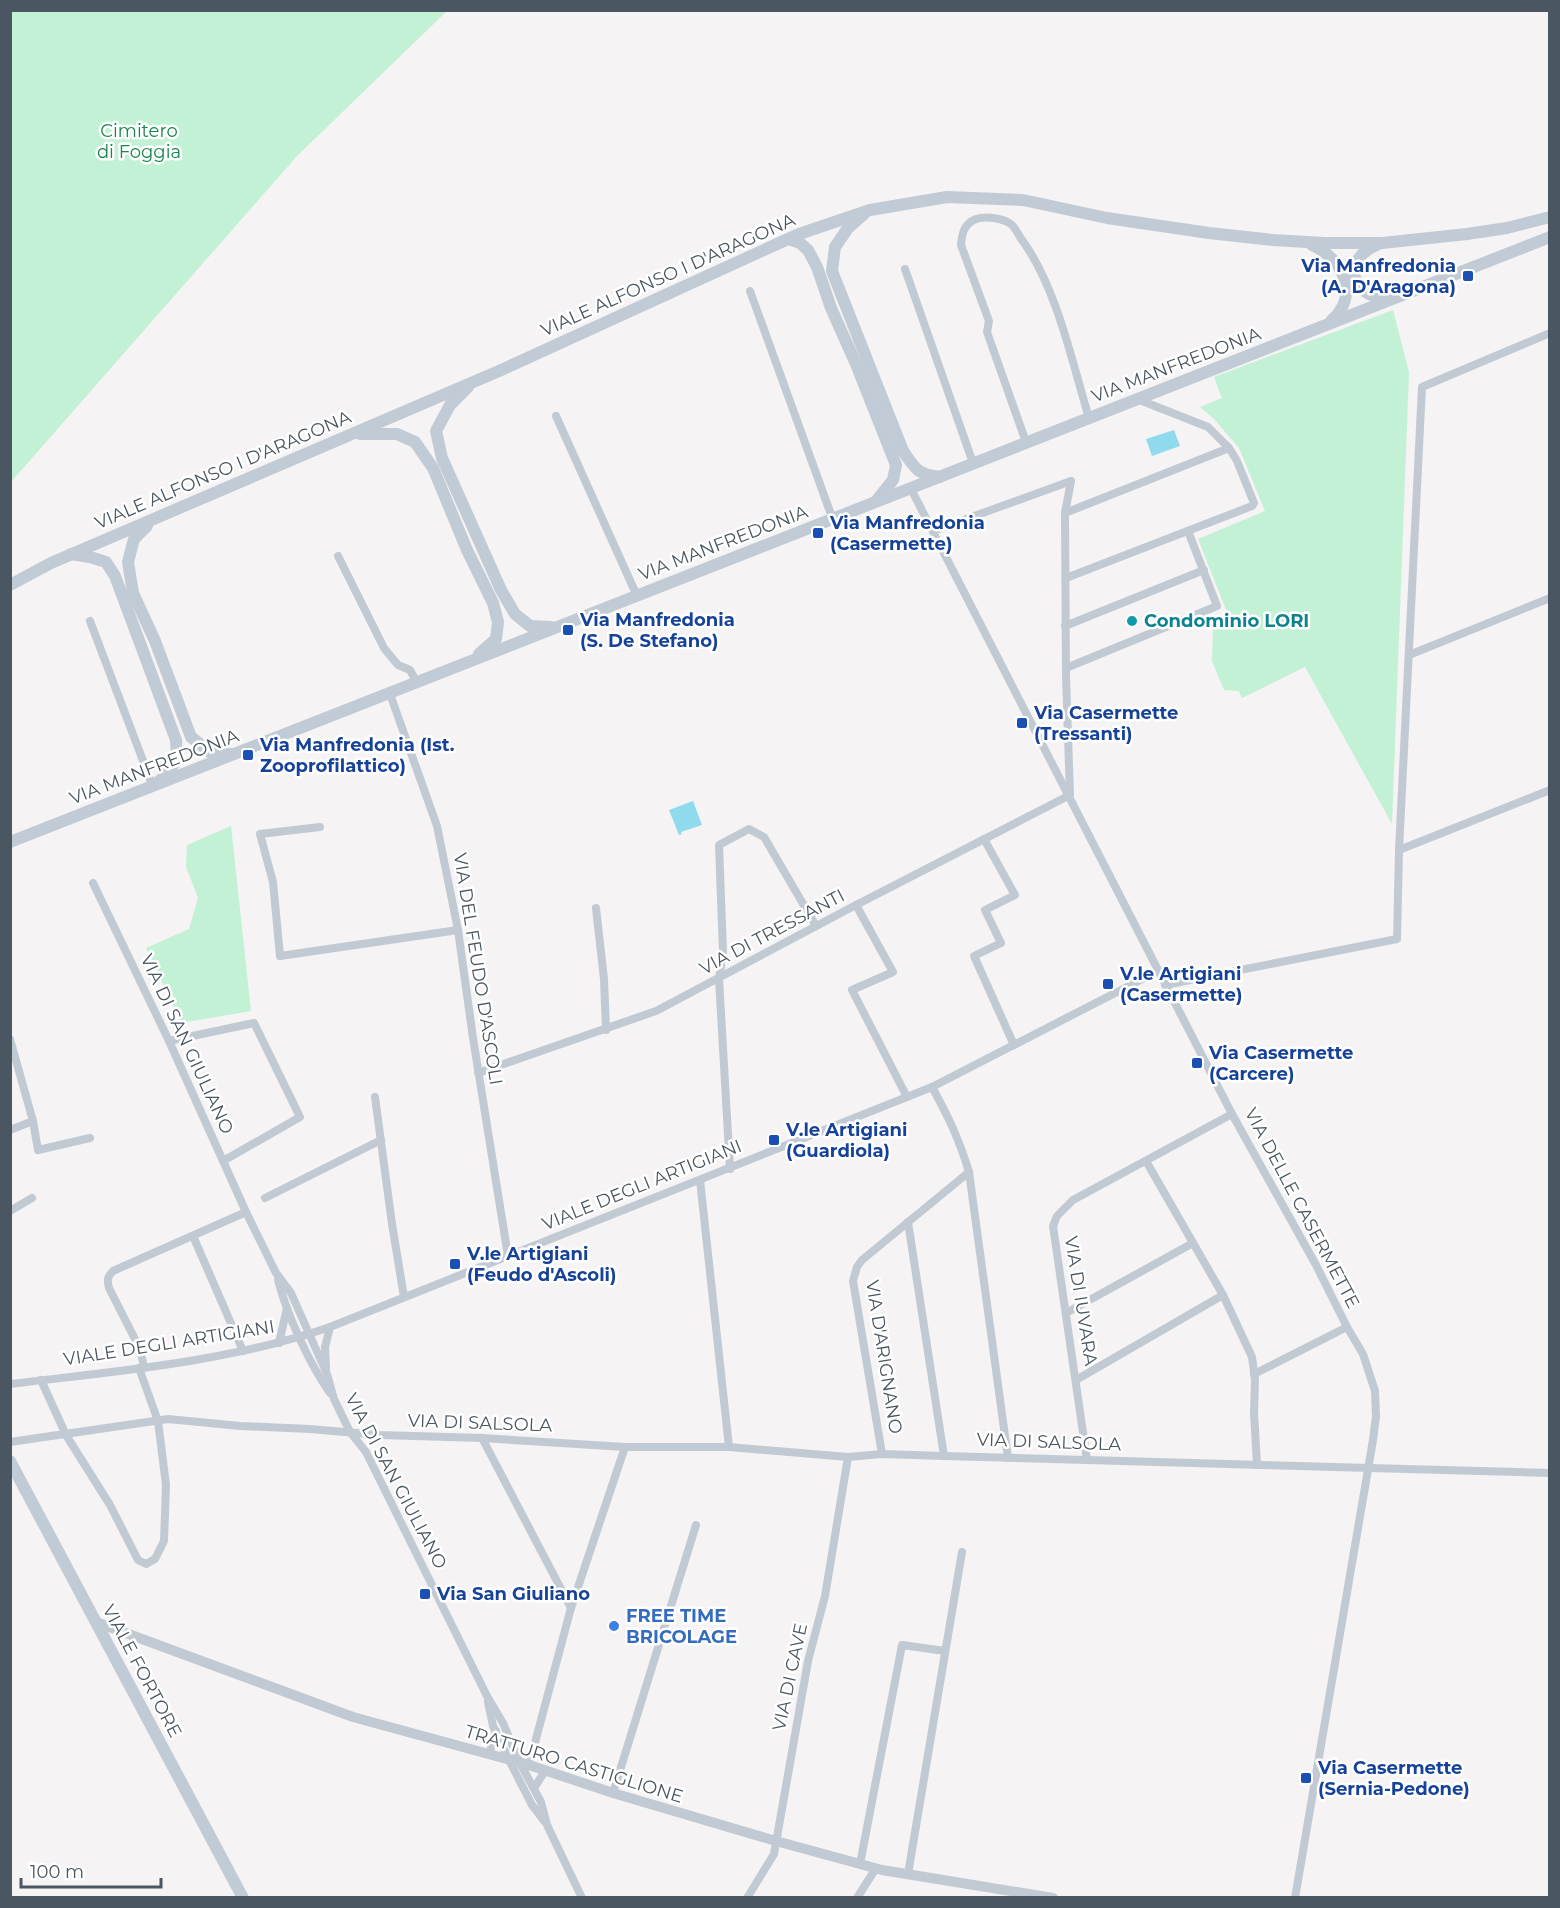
<svg xmlns="http://www.w3.org/2000/svg" width="1560" height="1908" font-family="Montserrat,sans-serif">
<rect width="100%" height="100%" fill="#f5f3f3"/>
<g fill="#c3f1d5">
<path d="M11,10L447,11L297,156L11,482Z"/>
<path d="M1393,310L1409,372L1392,824L1305,667L1242,698L1239,691L1224,690L1212,661L1213,626L1226,610L1198,539L1265,511L1239,448L1214,419L1200,407L1222,398L1214,377Z"/>
<path d="M231,826L251,1011L181,1023L146,948L189,929L198,898L186,867L187,845Z"/>
</g>
<g fill="#90daee">
<path d="M1174,430L1180,446L1152,456L1146,439Z"/>
<path d="M693,801L702,825L681,832L682,834L679,835L669,810Z"/>
</g>
<g fill="none" stroke-linecap="round" stroke-linejoin="round">
<g stroke="#c1cad2" stroke-width="8">
<path d="M905,269L973,463"/>
<path d="M750,291L833,520"/>
<path d="M556,416L637,596"/>
<path d="M1026,442L987,332L989,321L961,245C962,233 964,224 976,219C986,216 1004,218 1012,225C1016,229 1019,236 1022,240C1057,288 1072,362 1089,418"/>
<path d="M911,489L1232,1114L1316,1265L1347,1327L1363,1354L1375,1391L1376,1416L1373,1440L1295,1898"/>
<path d="M1065,513L1229,448"/>
<path d="M933,531L1071,481"/>
<path d="M338,556L384,648L398,665L410,670L417,683"/>
<path d="M1066,578L1252,506L1254,503L1237,461L1229,448L1208,427L1137,399"/>
<path d="M90,621L153,787"/>
<path d="M1065,626L1204,570"/>
<path d="M1409,655L1550,598"/>
<path d="M1066,668L1217,606L1188,531"/>
<path d="M390,694L437,826L458,930L473,1038L508,1256"/>
<path d="M320,827L260,834L273,882L280,956L458,930"/>
<path d="M984,839L1015,895L985,910L1001,943L974,956L1014,1045"/>
<path d="M1399,850L1550,790"/>
<path d="M93,883L169,1041L246,1212L276,1273L291,1293L327,1374L334,1399L350,1432L366,1452L487,1696L503,1723L520,1763L541,1802L547,1825L582,1898"/>
<path d="M856,905L893,972L852,990L907,1097"/>
<path d="M596,908L604,979L606,1030"/>
<path d="M1165,985L1397,939L1399,850L1422,387L1550,333"/>
<path d="M10,1039L33,1121L38,1150L90,1138"/>
<path d="M169,1041L254,1023L300,1117L223,1161"/>
<path d="M478,1073L656,1011L856,905L1070,795L1066,676L1065,513L1071,481"/>
<path d="M932,1087C949,1118 959,1139 969,1172L1008,1458"/>
<path d="M375,1097L392,1224L404,1297"/>
<path d="M10,1130L33,1121"/>
<path d="M1146,1161L1223,1295L1252,1357L1255,1380L1254,1412L1257,1465"/>
<path d="M730,1169L719,979L723,952L719,845L749,829L764,837L816,926"/>
<path d="M700,1180L729,1447"/>
<path d="M265,1198L381,1140"/>
<path d="M10,1211L32,1198"/>
<path d="M908,1222L944,1456"/>
<path d="M193,1236L243,1351"/>
<path d="M278,1280C287,1315 309,1363 330,1393"/>
<path d="M1066,1313L1193,1243"/>
<path d="M279,1343L287,1308"/>
<path d="M144,1367L140,1349L109,1288C107,1280 107,1277 113,1271L246,1212"/>
<path d="M326,1368L325,1347L330,1327"/>
<path d="M1254,1374L1347,1327"/>
<path d="M41,1380L66,1435L110,1505L138,1560L146,1564L155,1559L164,1541L166,1485L158,1421L139,1368"/>
<path d="M1076,1380L1223,1295"/>
<path d="M10,1384C118,1371 228,1362 330,1327L932,1087L1158,971"/>
<path d="M482,1438L571,1608"/>
<path d="M10,1442L168,1419L240,1426L310,1429L379,1435L482,1438L625,1447H729L848,1457L882,1454L944,1456L1550,1473"/>
<path d="M882,1454L853,1281L857,1267L862,1260L969,1172"/>
<path d="M1087,1460L1053,1226L1057,1216L1073,1200L1232,1114"/>
<path d="M488,1702L493,1726L509,1760L532,1805L545,1822"/>
<path d="M489,1754L496,1731"/>
<path d="M529,1765L571,1608L625,1447"/>
<path d="M534,1788L545,1771"/>
<path d="M613,1793L696,1525"/>
<path d="M860,1864L902,1645L945,1651"/>
<path d="M908,1874L962,1552"/>
<path d="M747,1898L774,1854L808,1661L825,1596L848,1457"/>
<path d="M857,1898L876,1868"/>
</g>
<path stroke="#c1cad2" stroke-width="10" d="M96,1622L353,1717L529,1765L613,1793L776,1841L882,1870L1053,1898"/>
<g stroke="#c1cbd6" stroke-width="12">
<path d="M864,214L848,228L835,247L832,271L903,451C916,469 916,474 940,477"/>
<path d="M789,239L800,243L808,250L817,267L831,308L856,364L896,465L893,480L877,500"/>
<path d="M1312,245C1344,259 1360,296 1331,321"/>
<path d="M1377,245C1341,259 1350,299 1390,298"/>
<path d="M468,387L450,405L436,431L442,458L501,590L515,614L530,626L551,627"/>
<path d="M360,434H397L415,442L433,468L467,550L493,603L498,622L496,639L479,654"/>
<path d="M147,526L134,539L128,562L133,593L155,641L191,737L211,753L230,754"/>
<path d="M71,554L90,557L106,562L115,576L176,740L177,760L166,775L158,782"/>
<path d="M10,585L51,563L499,371L799,234L870,210L947,197L1023,200L1107,218L1209,233L1273,240L1324,243H1382L1467,234L1507,228L1550,217"/>
<path d="M10,842L1550,237"/>
<path d="M10,1461L243,1898"/>
</g>
</g>
<g fill="#1a4fb4" stroke="#fff" stroke-width="2">
<rect x="1462" y="270" width="12" height="12" rx="3"/>
<rect x="812" y="527" width="12" height="12" rx="3"/>
<rect x="562" y="624" width="12" height="12" rx="3"/>
<rect x="1016" y="717" width="12" height="12" rx="3"/>
<rect x="242" y="749" width="12" height="12" rx="3"/>
<rect x="1102" y="978" width="12" height="12" rx="3"/>
<rect x="1191" y="1057" width="12" height="12" rx="3"/>
<rect x="768" y="1134" width="12" height="12" rx="3"/>
<rect x="449" y="1258" width="12" height="12" rx="3"/>
<rect x="419" y="1588" width="12" height="12" rx="3"/>
<rect x="1300" y="1772" width="12" height="12" rx="3"/>
</g>
<circle fill="#0f9aa8" stroke="#fff" stroke-width="2" cx="1132" cy="621" r="6"/>
<circle fill="#3f7fe0" stroke="#fff" stroke-width="2" cx="614" cy="1626" r="6"/>
<g text-anchor="middle" dominant-baseline="central" stroke-width="5" stroke-linejoin="round" paint-order="stroke">
<g font-size="18" fill="#17864f" stroke="#fff">
<text x="139" y="131">Cimitero<tspan x="139" dy="21">di Foggia</tspan></text>
</g>
<g font-size="18" font-weight="bold" fill="#164399" stroke="#fff" text-anchor="start">
<text x="1456" y="266" text-anchor="end">Via Manfredonia<tspan x="1456" dy="21">(A. D'Aragona)</tspan></text>
<text x="830" y="523">Via Manfredonia<tspan x="830" dy="21">(Casermette)</tspan></text>
<text x="580" y="620">Via Manfredonia<tspan x="580" dy="21">(S. De Stefano)</tspan></text>
<text x="1034" y="713">Via Casermette<tspan x="1034" dy="21">(Tressanti)</tspan></text>
<text x="260" y="745">Via Manfredonia (Ist.<tspan x="260" dy="21">Zooprofilattico)</tspan></text>
<text x="1120" y="974">V.le Artigiani<tspan x="1120" dy="21">(Casermette)</tspan></text>
<text x="1209" y="1053">Via Casermette<tspan x="1209" dy="21">(Carcere)</tspan></text>
<text x="786" y="1130">V.le Artigiani<tspan x="786" dy="21">(Guardiola)</tspan></text>
<text x="467" y="1254">V.le Artigiani<tspan x="467" dy="21">(Feudo d'Ascoli)</tspan></text>
<text x="437" y="1594">Via San Giuliano</text>
<text x="1318" y="1768">Via Casermette<tspan x="1318" dy="21">(Sernia-Pedone)</tspan></text>
</g>
<g font-size="18" fill="#4a5661" stroke="#fff">
<text transform="translate(668 275) rotate(-24)">VIALE ALFONSO I D'ARAGONA</text>
<text transform="translate(1176 365) rotate(-21)">VIA MANFREDONIA</text>
<text transform="translate(223 470) rotate(-23)">VIALE ALFONSO I D'ARAGONA</text>
<text transform="translate(723 543) rotate(-21)">VIA MANFREDONIA</text>
<text transform="translate(154 767) rotate(-21)">VIA MANFREDONIA</text>
<text transform="translate(772 932) rotate(-28)">VIA DI TRESSANTI</text>
<text transform="translate(478 969) rotate(81)">VIA DEL FEUDO D'ASCOLI</text>
<text transform="translate(187 1044) rotate(65)">VIA DI SAN GIULIANO</text>
<text transform="translate(642 1185) rotate(-22)">VIALE DEGLI ARTIGIANI</text>
<text transform="translate(1302 1208) rotate(62)">VIA DELLE CASERMETTE</text>
<text transform="translate(1081 1301) rotate(81)">VIA DI IUVARA</text>
<text transform="translate(169 1343) rotate(-9)">VIALE DEGLI ARTIGIANI</text>
<text transform="translate(884 1357) rotate(81)">VIA D'ARIGNANO</text>
<text transform="translate(480 1423) rotate(2)">VIA DI SALSOLA</text>
<text transform="translate(1049 1442) rotate(2)">VIA DI SALSOLA</text>
<text transform="translate(396 1481) rotate(62)">VIA DI SAN GIULIANO</text>
<text transform="translate(142 1671) rotate(62)">VIALE FORTORE</text>
<text transform="translate(790 1677) rotate(-78)">VIA DI CAVE</text>
<text transform="translate(574 1764) rotate(17)">TRATTURO CASTIGLIONE</text>
</g>
<g font-size="18" font-weight="bold" fill="#0d838f" stroke="#fff" text-anchor="start">
<text x="1144" y="621">Condominio LORI</text>
</g>
<g font-size="18" font-weight="bold" fill="#366cbe" stroke="#fff" text-anchor="start">
<text x="626" y="1616">FREE TIME<tspan x="626" dy="21">BRICOLAGE</tspan></text>
</g>
</g>
<rect width="1560" height="1908" fill="none" stroke="#4a5661" stroke-width="24"/>
<path d="M21 1878v9h140v-9" fill="none" stroke="#4a5661" stroke-width="3"/>
<text x="30" y="1878" font-size="18" fill="#4a5661" stroke="#ffffff" stroke-width="4.5" paint-order="stroke">100 m</text>
</svg>
